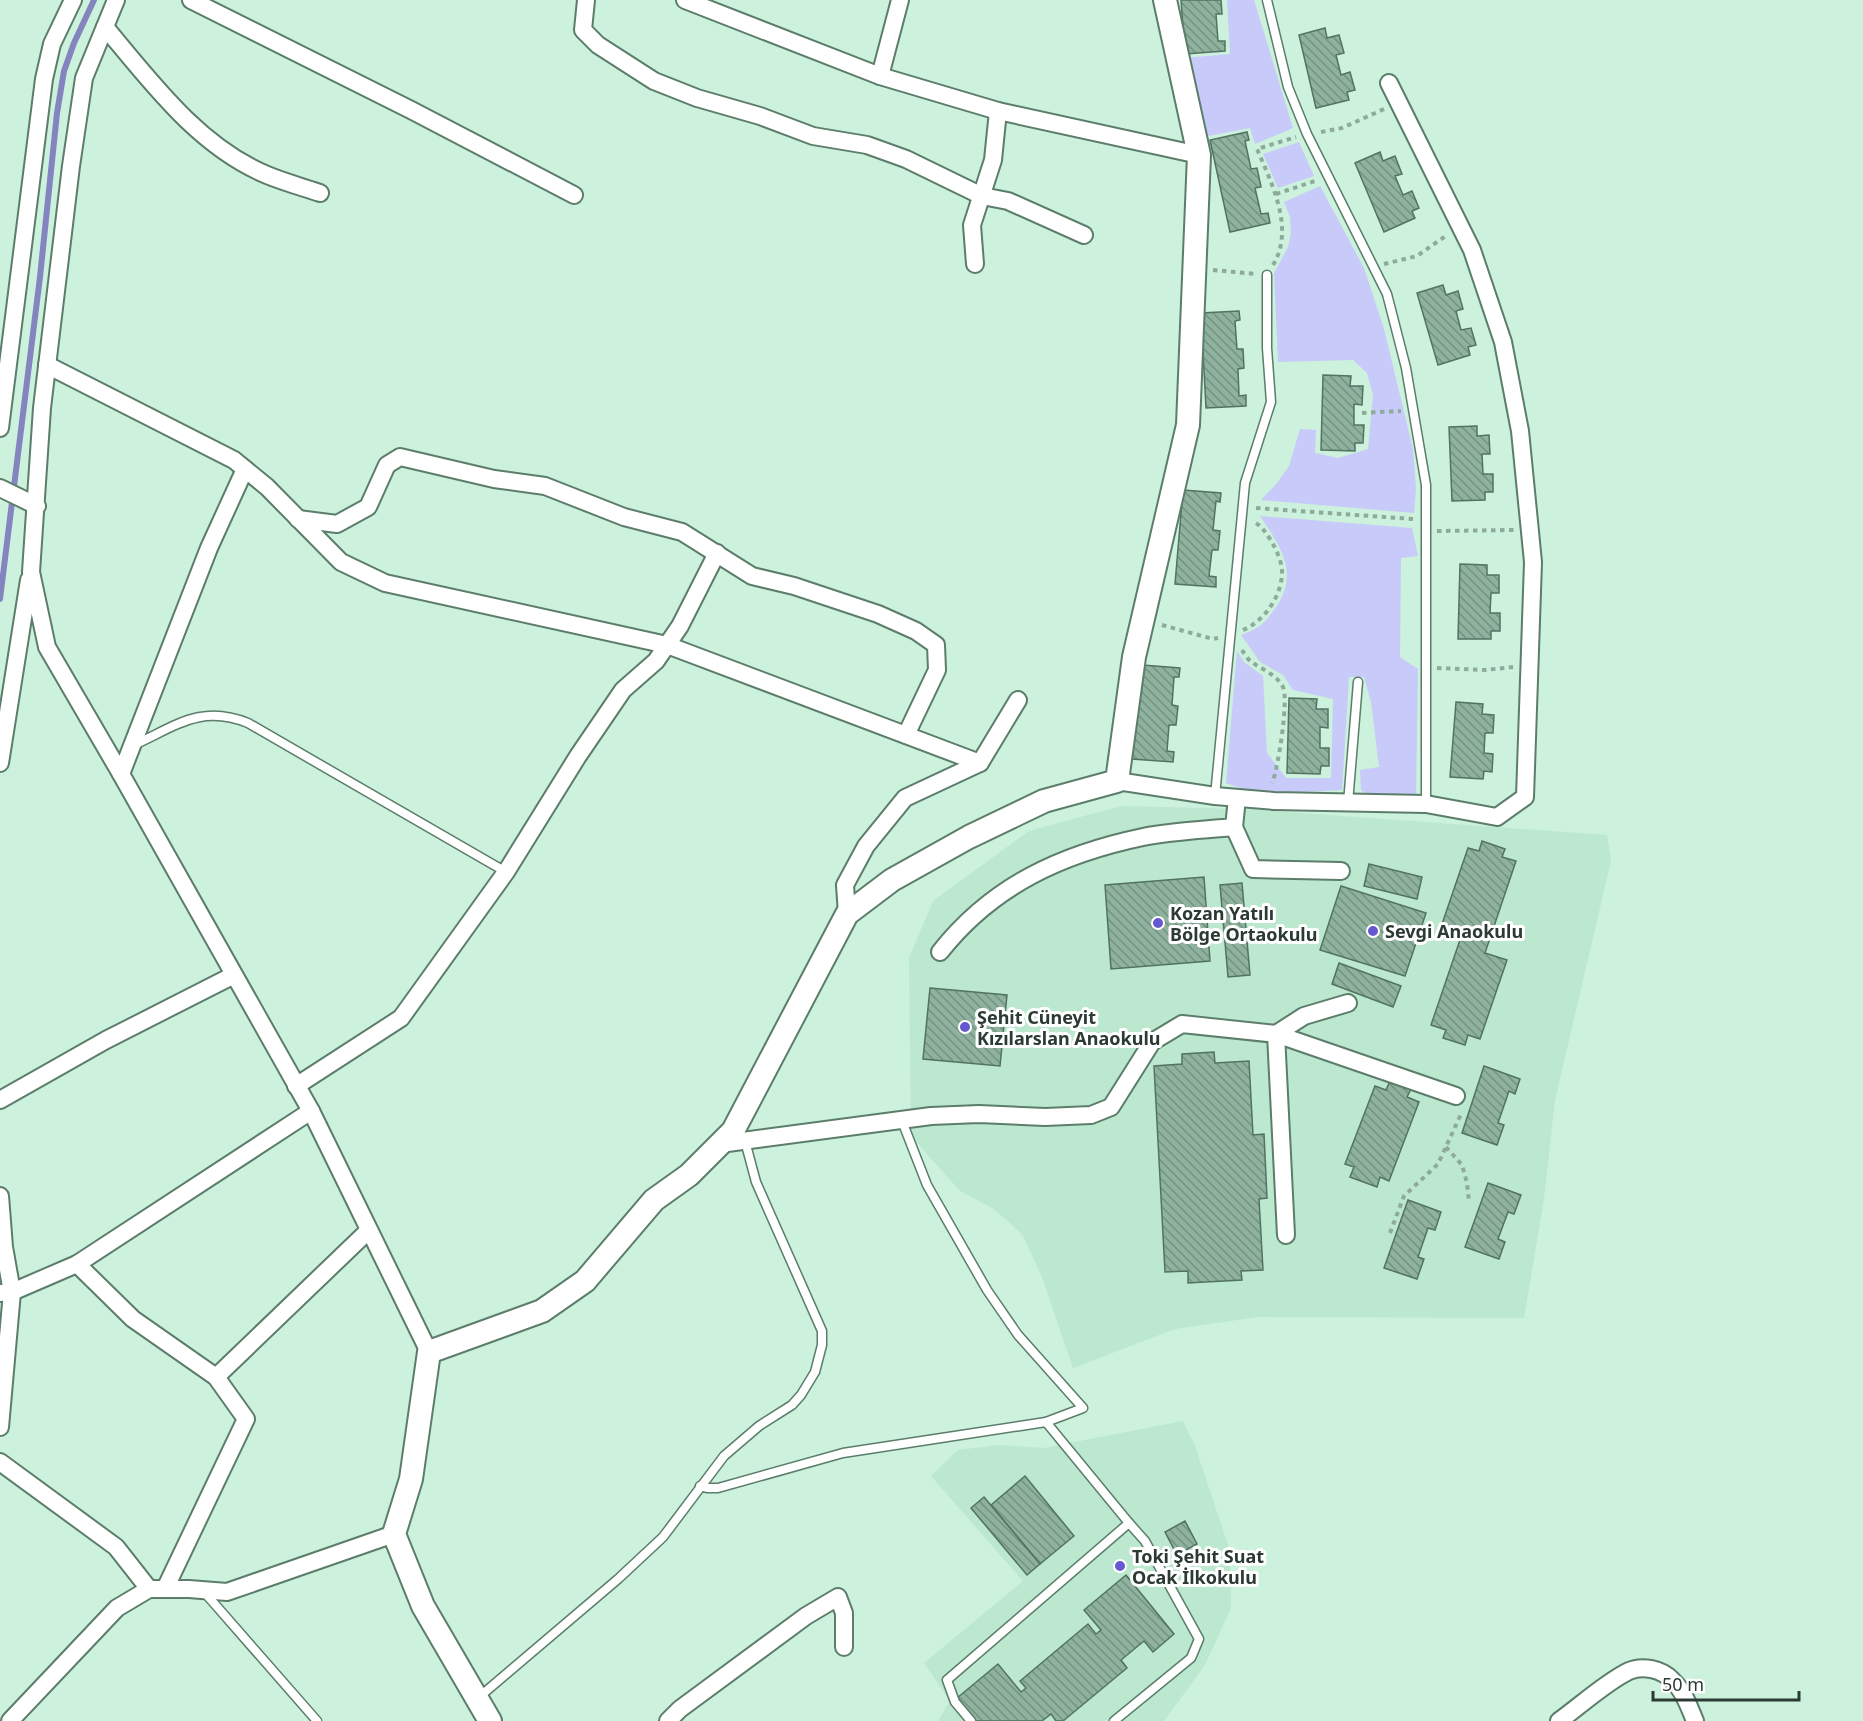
<svg xmlns="http://www.w3.org/2000/svg" width="1863" height="1721" font-family="'Noto Sans',sans-serif">
<defs>
<pattern id="building-back-hatch" width="6" height="6" patternUnits="userSpaceOnUse" patternTransform="scale(1.5)"><rect width="6" height="6" fill="#8eb29d"/><path d="M-1 5l2 2M0 0l6 6M5-1l2 2" fill="none" stroke="#749281"/></pattern>
</defs>
<rect width="100%" height="100%" fill="#ccf1dc"/>
<g fill="#bce8cf">
<path d="M1121,806L1246,809L1607,835L1611,861L1555,1100L1544,1199L1524,1318L1258,1317L1175,1329L1073,1368L1042,1277L1022,1234L994,1209L960,1191L911,1136L909,958L933,901L1029,831Z"/>
<path d="M1183,1421L1195,1446L1230,1551L1231,1608L1205,1665L1164,1721H938L950,1701L924,1663L1023,1581L931,1476L958,1450L999,1445L1044,1448Z"/>
</g>
<g fill="#c8caf9">
<path d="M1227,0H1254L1293,128L1255,144L1250,128L1198,138L1173,59L1230,54Z"/>
<path d="M1299,142L1314,176L1278,188L1263,154Z"/>
<path d="M1320,186L1364,268L1384,329L1413,449L1416,489L1414,513L1261,500L1277,483L1289,466L1300,429L1316,430L1315,453L1338,458L1368,449L1373,395L1367,373L1353,360L1278,362L1274,273L1288,247L1291,233L1290,217L1284,202Z"/>
<path d="M1260,516L1412,528L1418,556L1401,558L1400,657L1418,669L1416,797L1368,795L1361,790L1360,770L1379,767L1371,702L1364,677H1349L1342,790L1258,794L1226,783L1237,651L1244,662L1263,676L1267,753L1286,778H1331L1333,699L1293,690L1283,675L1260,662L1241,635C1259,628 1263,625 1274,610C1300,575 1282,548 1260,516Z"/>
</g>
<g fill="none" stroke-linecap="round" stroke-linejoin="round">
<path stroke="#8484be" stroke-width="6" d="M0,599L40,277L57,113L64,71L74,43L94,0"/>
</g>
<g fill="url(#building-back-hatch)" stroke="#527361" stroke-width="1.5">
<path d="M1181,0H1221L1222,14H1216L1218,41H1225V51L1185,54Z"/>
<path d="M1325,28L1327,38L1339,35L1344,53L1336,55L1341,75L1350,72L1355,90L1347,92L1349,100L1316,108L1299,35Z"/>
<path d="M1247,132L1249,140L1245,141L1251,169L1257,168L1261,187L1255,188L1261,214L1268,213L1270,223L1230,232L1210,140Z"/>
<path d="M1380,152L1383,161L1395,156L1402,174L1395,176L1403,195L1412,191L1419,208L1412,211L1415,218L1384,232L1355,163Z"/>
<path d="M1443,285L1446,295L1458,291L1463,309L1456,311L1461,330L1471,328L1476,345L1468,347L1470,355L1438,365L1417,293Z"/>
<path d="M1239,311L1240,320L1235,321L1237,349H1243L1244,368L1238,369L1239,396L1246,395V406L1206,408L1201,313Z"/>
<path d="M1323,375L1351,376L1350,386H1363L1362,405L1354,404V425H1364L1363,443H1355V451L1321,450Z"/>
<path d="M1477,426V436L1489,435L1490,454H1482L1483,474H1493V492H1485V500L1452,501L1449,427Z"/>
<path d="M1183,490L1221,493L1220,502L1216,501L1213,530L1220,531L1218,550H1212L1209,576L1216,577V587L1175,584Z"/>
<path d="M1460,564L1487,565V575H1499V593H1491L1490,613H1500V631H1491V639H1458Z"/>
<path d="M1142,665L1180,668L1179,677H1174L1172,705L1178,706L1176,725H1169L1167,751L1174,752L1173,762L1132,759Z"/>
<path d="M1289,698L1317,699L1316,709H1328V728L1320,727V748H1329V766H1321L1320,774L1287,773Z"/>
<path d="M1456,702L1483,704L1482,714L1494,715L1493,733H1485L1484,753L1493,754L1492,772L1484,771L1483,779L1450,777Z"/>
<path d="M1482,841L1505,849L1502,857L1516,861L1485,953L1507,960L1480,1039L1468,1035L1465,1045L1443,1038L1446,1030L1431,1025L1462,934L1441,927L1468,848L1479,851Z"/>
<path d="M1369,864L1422,877L1417,899L1364,886Z"/>
<path d="M1204,877L1210,961L1111,969L1105,885Z"/>
<path d="M1242,883L1250,975L1228,977L1220,885Z"/>
<path d="M1341,886L1426,913L1405,976L1320,950Z"/>
<path d="M1339,963L1401,986L1393,1007L1332,984Z"/>
<path d="M930,988L1007,995L1000,1066L923,1059Z"/>
<path d="M1214,1052L1215,1063L1249,1061L1253,1135L1264,1134L1267,1198L1259,1199L1263,1270L1241,1271L1242,1280L1188,1283V1271L1165,1272L1154,1066L1182,1064V1054Z"/>
<path d="M1484,1066L1520,1079L1515,1094L1509,1091L1498,1123L1504,1125L1497,1145L1462,1133Z"/>
<path d="M1390,1081L1411,1089L1407,1097L1419,1102L1389,1181L1380,1177L1377,1187L1350,1177L1354,1167L1345,1164L1375,1086L1386,1090Z"/>
<path d="M1488,1183L1521,1195L1514,1214L1508,1212L1498,1239L1505,1242L1499,1259L1465,1247Z"/>
<path d="M1408,1200L1441,1212L1435,1230L1428,1228L1418,1257L1424,1259L1417,1279L1384,1268Z"/>
<path d="M1025,1476L1074,1536L1040,1564L991,1505Z"/>
<path d="M984,1497L1040,1564L1027,1575L971,1508Z"/>
<path d="M1185,1521L1197,1544L1177,1555L1165,1532Z"/>
<path d="M1126,1575L1174,1634L1153,1652L1144,1641L1121,1660L1127,1668L1063,1721H1056L1051,1714L1042,1721H976L957,1698L998,1664L1021,1692L1026,1688L1020,1681L1088,1624L1096,1634L1101,1630L1084,1610Z"/>
</g>
<g fill="none" stroke-linecap="round" stroke-linejoin="round">
<defs>
<g id="lane">
<path d="M1267,0L1288,87L1307,134L1387,294L1406,368L1426,485V804"/>
<path d="M134,745C176,726 201,704 248,723L506,872"/>
<path d="M1215,796L1245,483L1271,402L1267,348V275"/>
<path d="M1348,803L1358,682"/>
<path d="M700,1486L707,1488H718L843,1453L1046,1422L1083,1408L1018,1335L987,1290L927,1185L902,1121"/>
<path d="M205,1593L317,1721"/>
<path d="M478,1698L618,1579L663,1537L724,1456L759,1426L792,1405L801,1395L815,1372L822,1345V1331L756,1182L745,1141"/>
<path d="M971,1721L955,1702L947,1680L1129,1523L1046,1422"/>
<path d="M1114,1721L1191,1658L1199,1639L1145,1541L1129,1523"/>
</g>
<g id="street">
<path d="M116,0L84,78L71,166L42,408L31,572L47,647L121,774L311,1111L429,1352"/>
<path d="M191,0L411,110L574,195"/>
<path d="M586,0L583,30L598,45L654,81L697,98L760,116L813,136L867,145L906,159L982,196L1008,201L1084,235"/>
<path d="M685,0L880,76L998,111L1199,155"/>
<path d="M105,27C151,82 199,147 267,175C284,182 302,187 320,193"/>
<path d="M880,76L900,0"/>
<path d="M975,264L972,225L993,160L998,111"/>
<path d="M47,365L234,460L267,487L341,562L385,583L667,645L980,763"/>
<path d="M0,428L44,79L52,44L73,0"/>
<path d="M0,488L37,506"/>
<path d="M298,519L337,524L368,507L387,465L400,457L494,479L545,486L624,517L682,532L752,576L794,586L878,614L916,631L936,645L937,670L906,735"/>
<path d="M0,763L29,580"/>
<path d="M121,774L209,548L245,469"/>
<path d="M1117,781L1215,796L1274,801L1426,804L1497,817L1525,797L1533,562L1520,431L1503,342L1472,250L1389,83"/>
<path d="M1234,827L1253,869L1341,871"/>
<path d="M847,914L845,885L866,846L905,798L980,763L1018,700"/>
<path d="M940,952C993,885 1062,854 1143,837C1173,831 1204,830 1234,827L1237,798"/>
<path d="M296,1086L401,1018L506,872L578,756L623,690L656,661L680,626L717,553"/>
<path d="M0,1100L106,1040L234,975"/>
<path d="M720,1144L931,1116L979,1114L1045,1117L1091,1115L1111,1107L1152,1042L1182,1024L1276,1034L1456,1096"/>
<path d="M0,1196L4,1247L12,1292L0,1427"/>
<path d="M1286,1235L1276,1034L1304,1016L1348,1003"/>
<path d="M77,1264L133,1319L216,1377L246,1419L165,1589"/>
<path d="M0,1293L12,1292L77,1264L311,1111"/>
<path d="M216,1377L369,1230"/>
<path d="M0,1462L116,1547L149,1589"/>
<path d="M10,1721L117,1608L149,1589H189L227,1592L394,1534"/>
<path d="M668,1721L680,1709L806,1616L838,1597L844,1613V1647"/>
<path d="M1559,1721C1580,1706 1606,1682 1629,1671C1642,1665 1662,1669 1672,1680C1684,1691 1689,1707 1695,1721"/>
</g>
<path id="secondary" d="M490,1721L423,1606L394,1534L411,1479L429,1352L542,1311L585,1281L654,1200L689,1175L733,1131L847,914L892,880L969,837L1044,801L1117,781L1134,657L1188,425L1199,155L1165,0"/>
</defs>
<use href="#lane" stroke="#5b7d6a" stroke-width="11"/>
<use href="#street" stroke="#5b7d6a" stroke-width="20"/>
<use href="#secondary" stroke="#5b7d6a" stroke-width="26"/>
<g stroke="#8eaa9a" stroke-width="4" stroke-dasharray="4.5 4.5" stroke-linecap="butt">
<path d="M1321,132L1342,128L1384,109"/>
<path d="M1276,194L1318,180"/>
<path d="M1384,264L1417,256L1447,235"/>
<path d="M1273,265C1295,229 1272,184 1257,149L1296,137"/>
<path d="M1213,270L1256,274"/>
<path d="M1362,413L1401,411"/>
<path d="M1256,508L1413,519"/>
<path d="M1437,531L1514,530"/>
<path d="M1162,625L1213,639L1218,638"/>
<path d="M1243,630C1265,621 1283,594 1282,570C1281,559 1275,547 1270,539C1265,532 1262,526 1254,522"/>
<path d="M1242,650C1244,653 1247,658 1250,661C1261,669 1276,674 1283,687C1289,699 1278,770 1272,783"/>
<path d="M1437,668L1485,670L1513,667"/>
<path d="M1446,1147L1462,1165L1467,1183L1469,1201"/>
<path d="M1390,1233L1404,1196L1438,1164L1462,1112"/>
</g>
<use href="#lane" stroke="#fff" stroke-width="8"/>
<use href="#street" stroke="#fff" stroke-width="16"/>
<use href="#secondary" stroke="#fff" stroke-width="22"/>
</g>
<g fill="#6558d1" stroke="#fff" stroke-width="2">
<circle cx="1158" cy="923" r="6"/>
<circle cx="1373" cy="931" r="6"/>
<circle cx="965" cy="1027" r="6"/>
<circle cx="1120" cy="1566" r="6"/>
</g>
<g text-anchor="middle" dominant-baseline="central" stroke-width="6" stroke-linejoin="round" paint-order="stroke">
<g font-size="18" font-weight="bold" fill="#2b3a32" stroke="#fff" text-anchor="start">
<text x="1170" y="913">Kozan Yatılı<tspan x="1170" dy="21">Bölge Ortaokulu</tspan></text>
<text x="1385" y="931">Sevgi Anaokulu</text>
<text x="977" y="1017">Şehit Cüneyit<tspan x="977" dy="21">Kızılarslan Anaokulu</tspan></text>
<text x="1132" y="1556">Toki Şehit Suat<tspan x="1132" dy="21">Ocak İlkokulu</tspan></text>
</g>
</g>
<path d="M1653 1691v9h146v-9" fill="none" stroke="#2b3a32" stroke-width="3"/>
<text x="1662" y="1691" font-size="18" fill="#2b3a32" stroke="#ffffff" stroke-width="4.5" paint-order="stroke">50 m</text>
</svg>
